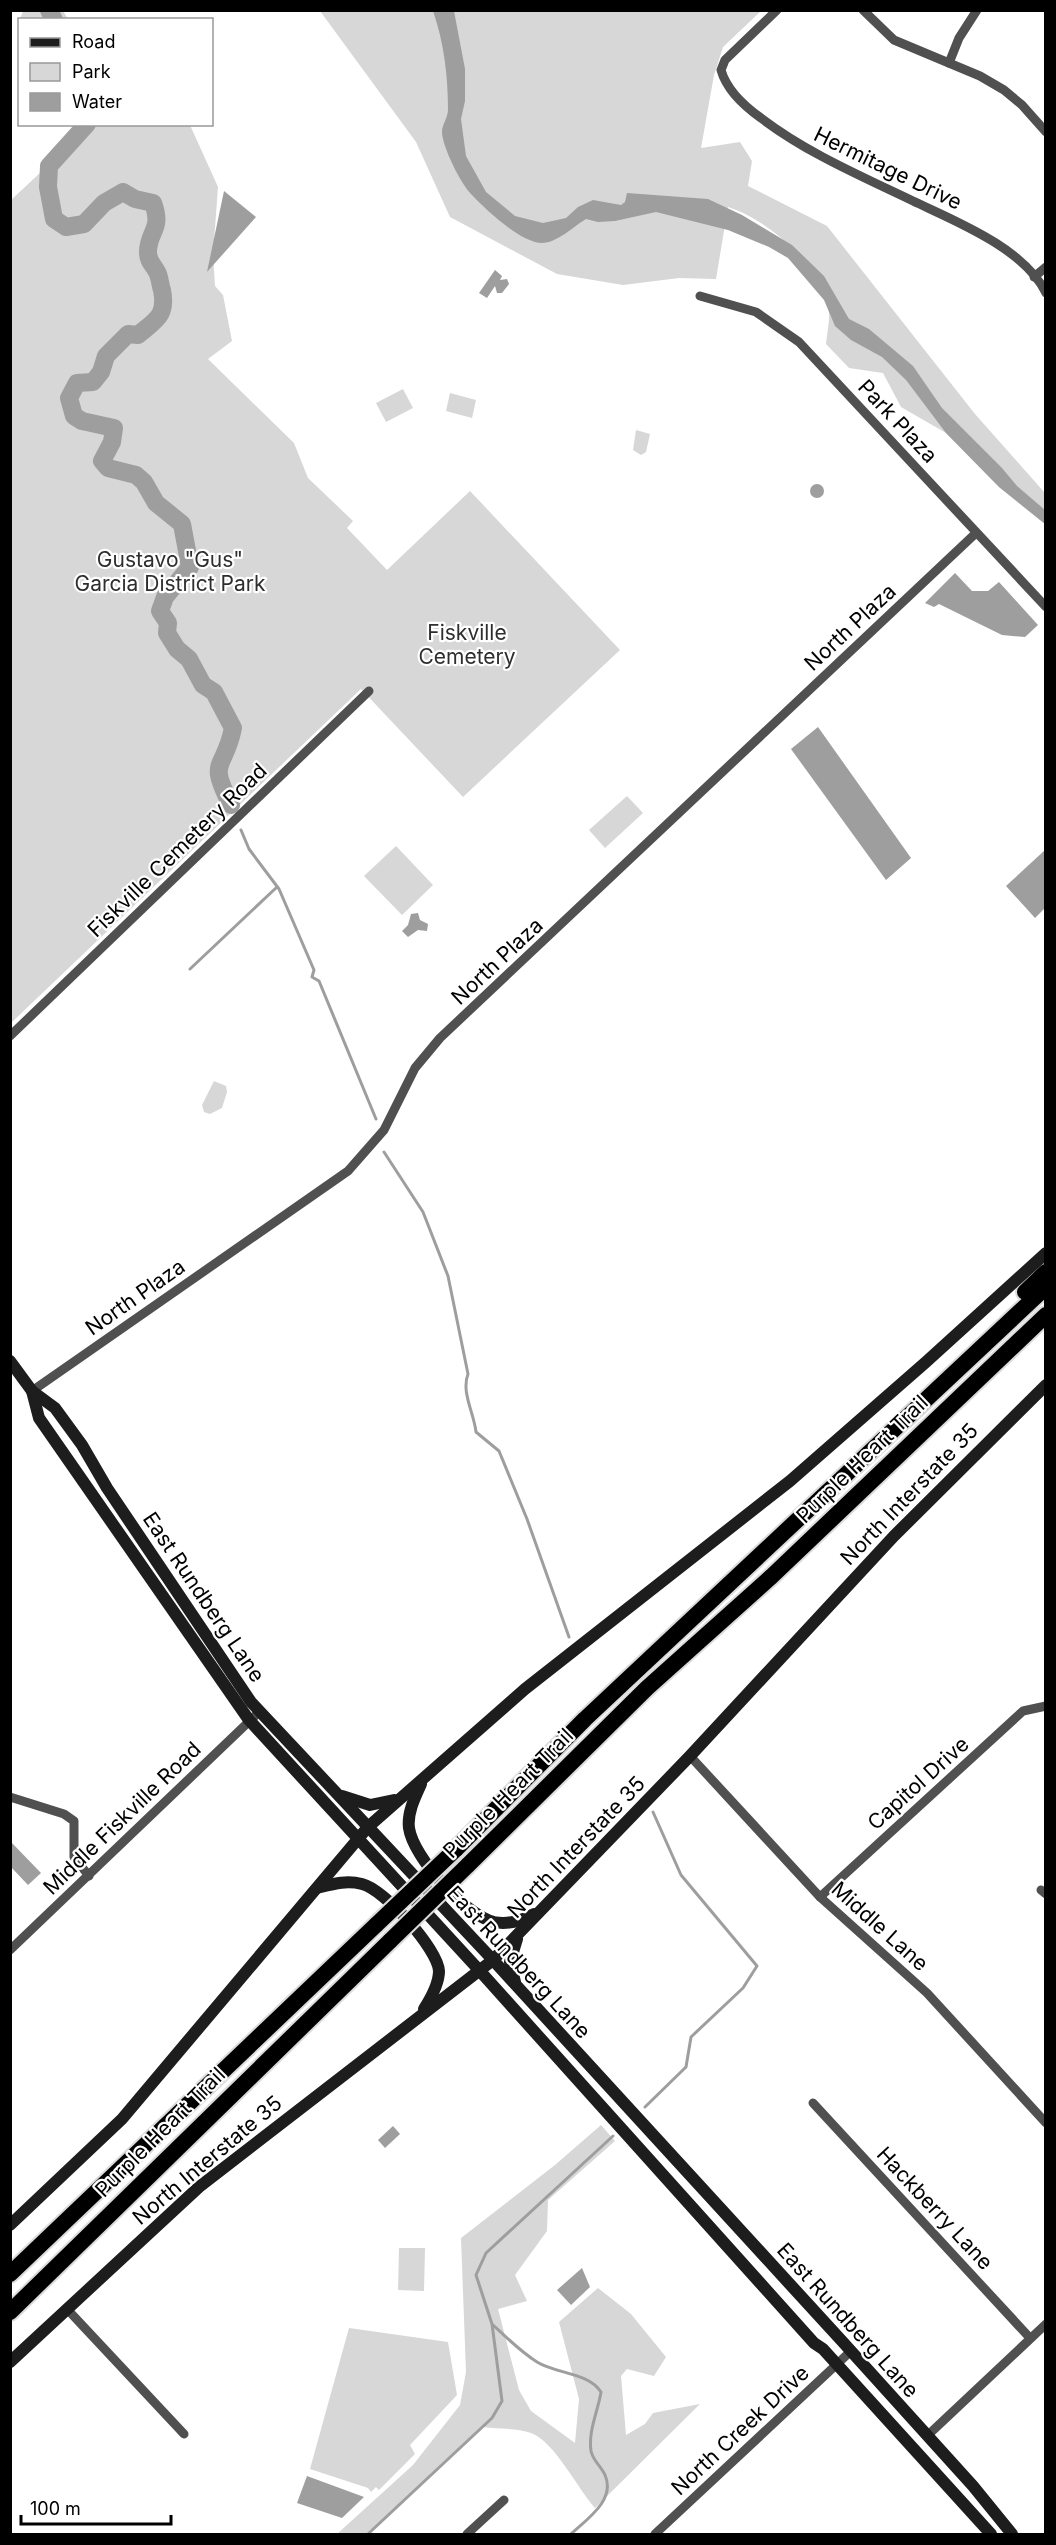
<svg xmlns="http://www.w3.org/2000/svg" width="1056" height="2545" font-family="Inter,sans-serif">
<rect width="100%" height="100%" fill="#fff"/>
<g fill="#d7d7d7">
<path d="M63,11L68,19H20L23,11Z"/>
<path d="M320,11H761L723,47L714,75L701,148L740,142L752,161L748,186L827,226L975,414L1045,493V524L999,487L946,433L901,407L883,373L849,368L826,344C827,332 831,317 828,306C820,265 767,219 728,207L716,279L679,278L623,285L557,274L450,217L416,142Z"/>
<path d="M84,125H190L218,187L213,255L215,286L223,295L232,341L208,359L294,443L308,478L353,521L347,528L387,570L470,491L620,650L463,797L361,689L11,1023V200L85,131Z"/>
<path d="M403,389L413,408L386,422L376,403Z"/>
<path d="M450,393L476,400L472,418L446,411Z"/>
<path d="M636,430L650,434L646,452L641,455L633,450Z"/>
<path d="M627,796L643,813L605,848L589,830Z"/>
<path d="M396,846L433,885L402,915L364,876Z"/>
<path d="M214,1081L226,1086L227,1092L222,1108L210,1114L204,1112L202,1105Z"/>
<path d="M601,2125L615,2141L548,2200L547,2231L515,2275L527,2301L498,2309L519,2390L531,2411L575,2443L579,2399L559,2322L598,2288L631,2314L666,2357L654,2376L627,2369L621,2376L626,2435L645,2424L653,2413L700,2404L595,2508C578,2489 554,2441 531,2433C517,2428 498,2429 483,2427L369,2534H337L413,2465L460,2405L466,2372L461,2238L555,2165Z"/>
<path d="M399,2248H425L424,2291L398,2290Z"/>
<path d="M349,2328L448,2342L457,2395L410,2445L415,2454L379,2490L376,2487L371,2492L368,2488L310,2469Z"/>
</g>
<g fill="#9e9e9e">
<path d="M433,11H454L465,69V101L461,119L466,156L486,192L515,216L543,223L566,218L578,207L593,200L621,205L625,202L627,193L708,199L742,215L792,245L824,276L849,319L869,329L913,366L942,408L1002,468L1017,486L1045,510V524L999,487L946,433L906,380L882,357L851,340L835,326L824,300L788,258L769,247L728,230L656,212L615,221L598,222L586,219C574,226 557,243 542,243C521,243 485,209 471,194C461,184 442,146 442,132C442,125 448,117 448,110C448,75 444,43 433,11Z"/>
<path d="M224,191L256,217L207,272Z"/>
<path d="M495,270L502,276L500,280L507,279L509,284L502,293H497L495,286L487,298L479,293Z"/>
<circle cx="817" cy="491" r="7"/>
<path d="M955,573L972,591H988L999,582L1038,625L1025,637L1002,635L939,604L934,607L925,603Z"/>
<path d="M818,727L911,858L886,880L791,749Z"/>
<path d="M1045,850V908L1035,918L1006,886Z"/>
<path d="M418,913L420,920L428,924L427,931L418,930L408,937L402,931L408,925L411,914Z"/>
<path d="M10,1841L41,1873L28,1885L11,1867Z"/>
<path d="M393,2126L400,2134L385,2148L378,2140Z"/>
<path d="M582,2268L590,2287L571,2305L557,2290Z"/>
<path d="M307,2476L364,2497L342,2518L297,2503Z"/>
</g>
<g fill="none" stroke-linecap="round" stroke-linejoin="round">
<g stroke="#9e9e9e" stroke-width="3">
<path d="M241,830L249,849L279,889L314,970L312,977L319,981L376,1119"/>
<path d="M190,969L277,887"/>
<path d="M384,1152L423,1212L448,1276L468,1374C461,1392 474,1413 476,1432L499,1451L527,1519L569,1637"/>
<path d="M645,2107L686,2067L691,2037L743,1988L757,1966L681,1875L653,1812"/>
<path d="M493,2325C506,2337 521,2352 537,2362C556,2374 588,2372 601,2392C598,2411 588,2431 591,2451C593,2461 601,2466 605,2475C616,2500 587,2519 571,2534"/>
<path d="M368,2534L492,2418L502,2401L492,2324L476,2275L486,2253L613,2136"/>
</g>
<g stroke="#9e9e9e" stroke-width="18">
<path d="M49,10L54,20"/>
<path d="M87,124L49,166L48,187L54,219L66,227L84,224L104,203L123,192L135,199L153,203C163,230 148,231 148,252C148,262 153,264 157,272C160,277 160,285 162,290C167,316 156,320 138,335L128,334L106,356L101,372L93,382L77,383L69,398L74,416L82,421L114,428L112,442L102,461L108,468L136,475L144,482L156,503L182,524L190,567L165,597L160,611L168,623L167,633L177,649L189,659L203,685L214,692L233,728C224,772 207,758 231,805"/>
</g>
<defs>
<g id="highway">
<path d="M1025,1292L1046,1272"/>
<path d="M455,1850L585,1719L1046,1287"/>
<path d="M467,1866L647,1688L772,1576L1046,1315"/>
<path d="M10,2274L377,1924"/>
<path d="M10,2312L391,1940"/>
</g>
</defs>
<use href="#highway" stroke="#dbdbdb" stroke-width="20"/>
<g stroke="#505050" stroke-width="9">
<path d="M777,10L725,60L721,70C727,91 744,106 761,118C807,153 861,176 913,201C955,221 1024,248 1046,293"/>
<path d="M863,10L894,40L980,76L1004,90L1022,105L1046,132"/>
<path d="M949,63L959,38L977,10"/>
<path d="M1034,277L1046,267"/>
<path d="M700,296L756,312L799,342L1046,607"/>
<path d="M10,1036L369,691"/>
<path d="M32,1391L348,1171L384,1130L415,1068L440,1038L976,533"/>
<path d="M690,1756L820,1897L927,1993L1046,2123"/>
<path d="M10,1797L64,1814L74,1821V1857L89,1876"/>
<path d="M1041,1890L1046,1894"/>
<path d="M820,1897L1023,1711L1046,1706"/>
<path d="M10,1950L259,1712"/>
<path d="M813,2103L1030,2338"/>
<path d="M67,2309L184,2434"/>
<path d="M927,2436L1046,2324"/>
<path d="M467,2534L504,2500"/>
<path d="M655,2534L851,2351"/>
</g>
<g stroke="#1d1d1d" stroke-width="12">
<path d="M10,1361L32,1391L55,1408L82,1445L107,1488L251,1702L493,1960L841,2340L973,2486L1012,2534"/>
<path d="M32,1391L39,1418L249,1720L479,1970L814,2343L823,2349L991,2534"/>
<path d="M421,1784C415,1797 407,1813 409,1828C413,1857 465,1915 494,1922C508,1925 521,1921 534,1914"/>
<path d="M342,1796L370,1805L394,1800"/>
<path d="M317,1888C333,1884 346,1880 362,1884C384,1889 438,1949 439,1971C439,1984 431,1998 424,2009"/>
<path d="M515,1982L510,1962L517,1939"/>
<path d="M10,2225L122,2119L368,1827L525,1689L790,1481L926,1362L1046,1253"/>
<path d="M10,2362L199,2187L493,1960L690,1756L894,1536L1046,1385"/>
</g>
<use href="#highway" stroke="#000" stroke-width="16"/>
<defs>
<g id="highway-bridge">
<path d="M377,1924L455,1850"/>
<path d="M391,1940L467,1866"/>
</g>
</defs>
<use href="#highway-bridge" stroke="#dbdbdb" stroke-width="20" stroke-linecap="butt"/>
<use href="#highway-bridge" stroke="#000" stroke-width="16"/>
</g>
<g text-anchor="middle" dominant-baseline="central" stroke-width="4.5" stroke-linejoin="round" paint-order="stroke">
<g font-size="21" fill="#000" stroke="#fff">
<text transform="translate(888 168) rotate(26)">Hermitage Drive</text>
<text transform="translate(898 421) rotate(47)">Park Plaza</text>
<text transform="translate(850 627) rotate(-43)">North Plaza</text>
<text transform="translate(177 850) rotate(-44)">Fiskville Cemetery Road</text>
<text transform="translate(497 961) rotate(-43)">North Plaza</text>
<text transform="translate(135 1297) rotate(-35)">North Plaza</text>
<text transform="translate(862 1459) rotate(-44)">Purple Heart Trail</text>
<text transform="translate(909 1494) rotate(-46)">North Interstate 35</text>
<text transform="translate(204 1597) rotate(56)">East Rundberg Lane</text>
<text transform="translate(918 1783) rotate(-42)">Capitol Drive</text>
<text transform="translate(508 1793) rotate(-45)">Purple Heart Trail</text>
<text transform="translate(122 1818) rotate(-44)">Middle Fiskville Road</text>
<text transform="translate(576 1847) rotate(-46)">North Interstate 35</text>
<text transform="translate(880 1926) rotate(42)">Middle Lane</text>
<text transform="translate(519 1962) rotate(47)">East Rundberg Lane</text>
<text transform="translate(160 2132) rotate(-45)">Purple Heart Trail</text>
<text transform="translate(207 2160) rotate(-40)">North Interstate 35</text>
<text transform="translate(935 2208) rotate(47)">Hackberry Lane</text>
<text transform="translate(848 2320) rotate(48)">East Rundberg Lane</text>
<text transform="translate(740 2430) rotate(-43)">North Creek Drive</text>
</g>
<g font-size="21" fill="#2e2e2e" stroke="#fff">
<text x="170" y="559">Gustavo "Gus"<tspan x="170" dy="24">Garcia District Park</tspan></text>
<text x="467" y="632">Fiskville<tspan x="467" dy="24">Cemetery</tspan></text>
</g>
</g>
<rect width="1056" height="2545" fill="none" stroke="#000000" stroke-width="24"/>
<rect x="18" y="18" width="195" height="108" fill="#ffffff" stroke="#999999" stroke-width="1.5"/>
<rect x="30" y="38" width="30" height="9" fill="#1d1d1d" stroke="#999999" stroke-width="1.5"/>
<text x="72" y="48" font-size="18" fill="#000000">Road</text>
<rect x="30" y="63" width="30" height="18" fill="#d7d7d7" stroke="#999999" stroke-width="1.5"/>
<text x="72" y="78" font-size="18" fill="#000000">Park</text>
<rect x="30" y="93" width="30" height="18" fill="#9e9e9e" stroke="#999999" stroke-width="1.5"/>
<text x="72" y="108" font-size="18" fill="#000000">Water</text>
<path d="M21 2515v9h150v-9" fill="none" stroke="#000000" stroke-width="3"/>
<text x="30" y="2515" font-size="18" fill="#000000" stroke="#ffffff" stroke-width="4.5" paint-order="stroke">100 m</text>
</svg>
